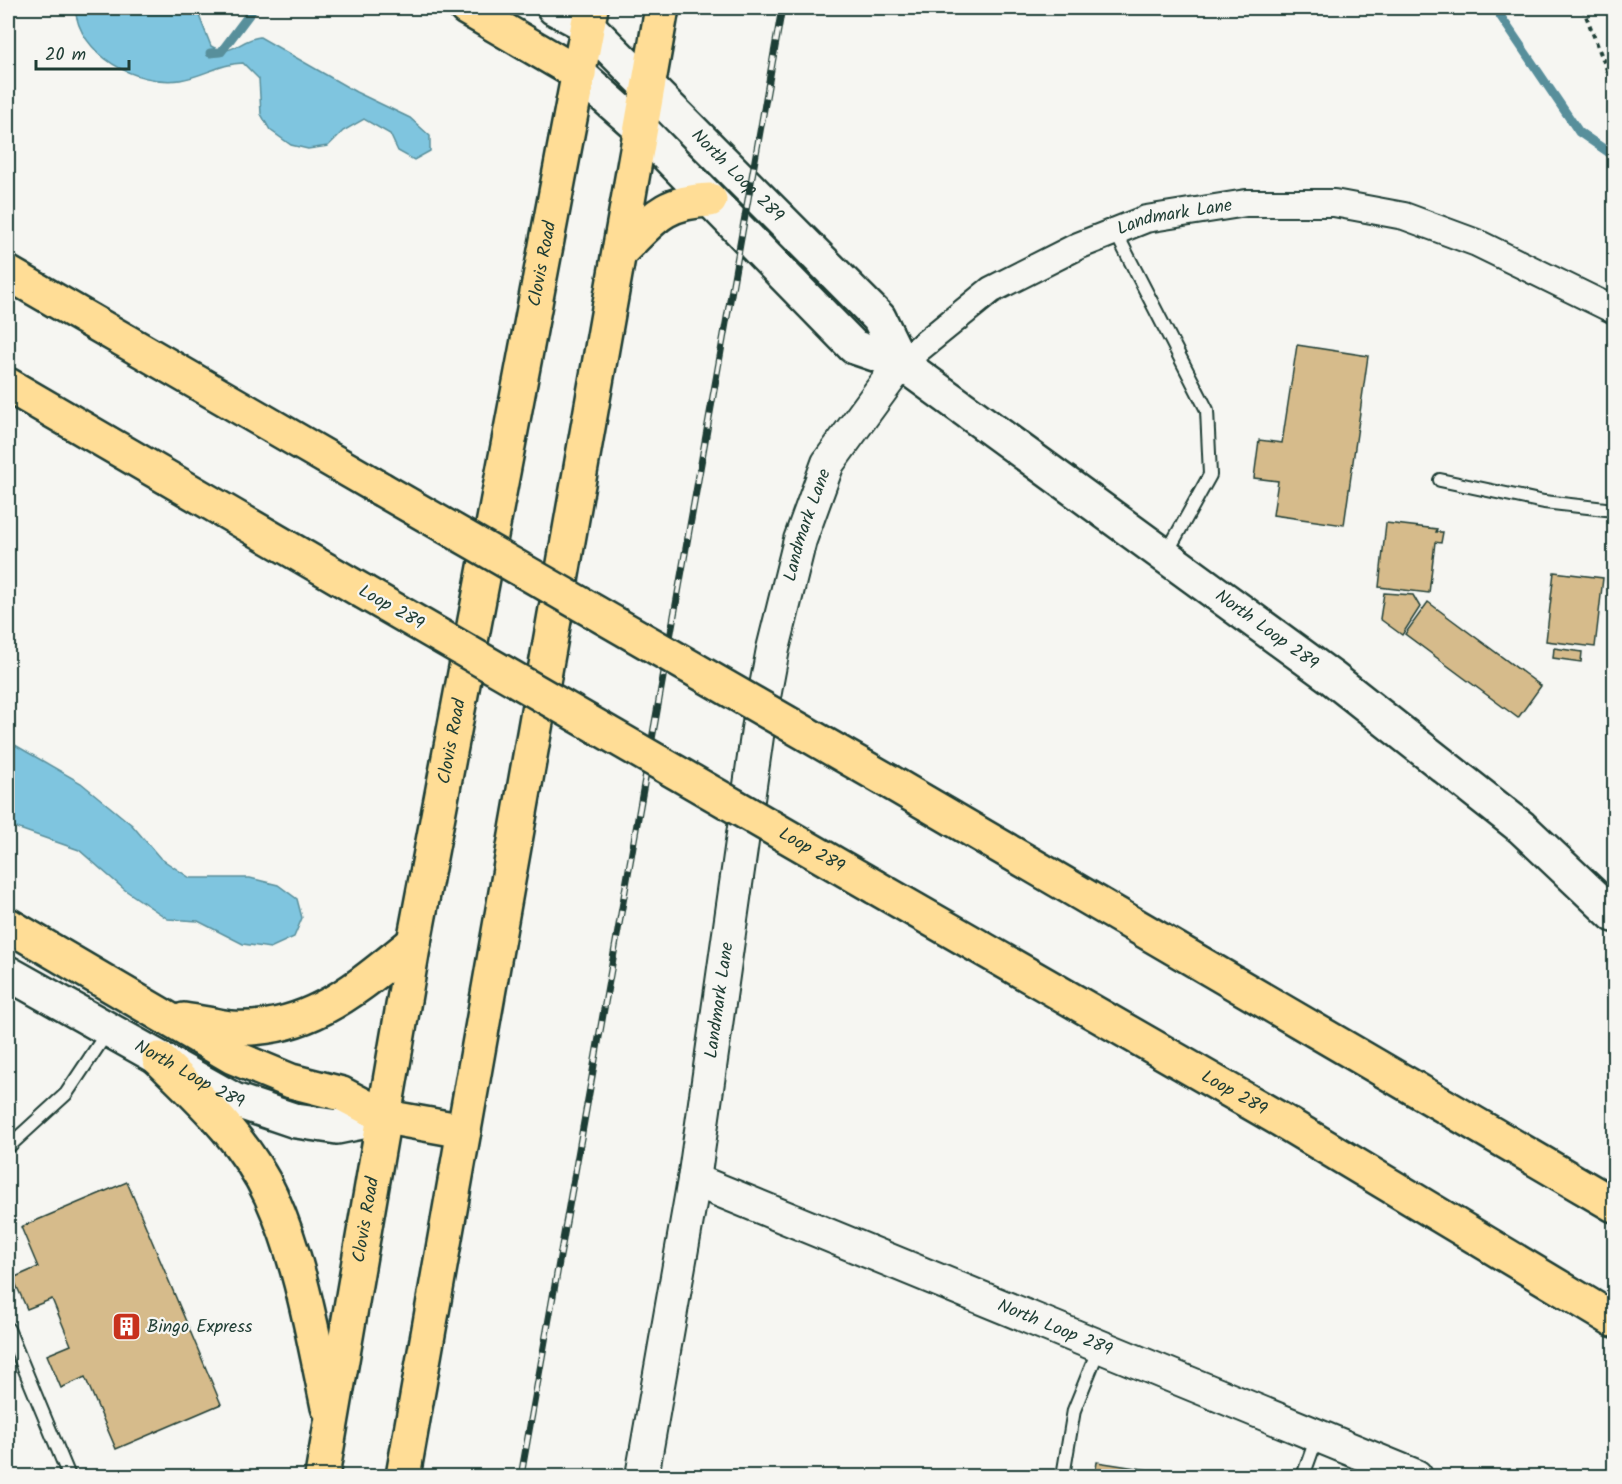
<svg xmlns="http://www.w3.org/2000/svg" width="1622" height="1484" font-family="Kalam,sans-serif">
<rect width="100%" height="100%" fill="#f6f6f2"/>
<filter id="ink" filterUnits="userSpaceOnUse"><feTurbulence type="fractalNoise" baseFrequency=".0167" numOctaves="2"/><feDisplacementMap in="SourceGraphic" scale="12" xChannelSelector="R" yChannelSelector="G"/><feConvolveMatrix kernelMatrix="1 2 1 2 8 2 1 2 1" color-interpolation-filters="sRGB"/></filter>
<g filter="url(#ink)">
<g fill="#7fc5df" stroke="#598f9b" stroke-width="1.5">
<path d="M75,8H196L211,46C232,58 240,39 260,37L356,92L410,118L430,136V151L414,160L398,151L390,134L364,119L343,131L328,146L308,149L291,145L270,130L261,114L259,79L243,63C221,63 202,77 180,80C136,86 79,55 75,8Z"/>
<path d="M8,741L81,783L132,825L160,858L190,878H250L278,885L297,899L302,918L294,937L270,948L243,944L198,921L168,919L125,890L79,850L8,825Z"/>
</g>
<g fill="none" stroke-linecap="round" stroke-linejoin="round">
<g stroke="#598f9b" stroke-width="9">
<path d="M1495,8L1579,132L1614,156"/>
<path d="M210,53L221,52L254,8"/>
</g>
</g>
<g fill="#d6bb8b" stroke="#1f3d34" stroke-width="1.5">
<path d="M1297,345L1368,356L1344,525L1273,515L1278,481L1254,478L1259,440L1282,443Z"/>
<path d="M1386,523L1437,529L1436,532H1443L1441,543L1435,542L1429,593L1379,587Z"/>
<path d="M1554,572L1603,578L1595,647L1546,641Z"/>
<path d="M1384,593L1413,595L1420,607L1402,635L1380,619Z"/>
<path d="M1428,602L1541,686L1518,718L1405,634Z"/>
<path d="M1554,648L1582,652L1581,662L1553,658Z"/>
<path d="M127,1182L221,1404L116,1449L85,1377L61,1388L47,1355L71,1345L52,1299L27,1309L13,1278L38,1267L21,1227Z"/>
<path d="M1097,1462L1155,1471V1476H1095Z"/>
</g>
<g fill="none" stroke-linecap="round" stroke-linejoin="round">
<defs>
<g id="service">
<path d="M1115,231L1207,410L1210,475L1165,556"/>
<path d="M1440,480L1544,502L1614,510"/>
<path d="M8,1147L66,1094L108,1031"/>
<path d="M8,1329L69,1476H67"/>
<path d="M1063,1476L1074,1410L1099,1348"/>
<path d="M1303,1476L1317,1437"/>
</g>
<g id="minor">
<path id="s1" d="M901,363L991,290L1078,246L1146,219L1246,203H1334L1404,216L1477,243L1614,310"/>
</g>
<g id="tertiary">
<path id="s2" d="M694,1180L1416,1476"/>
<path id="s3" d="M642,1476L694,1180L758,729L773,649L800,540L828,463L901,363"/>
</g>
<g id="secondary">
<path id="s4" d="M554,8L588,26L879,318L901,363"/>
<path id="s5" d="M579,74L640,128L854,347L901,363L1331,677L1521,827L1614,915"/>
<path id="s6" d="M8,973L234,1100L296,1121L337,1127L386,1117"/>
</g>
<g id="trunk">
<path d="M620,252C653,220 661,202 710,200"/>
<path d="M159,1059C201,1100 246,1141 271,1196C301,1262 313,1336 328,1407"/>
<path d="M386,1117L464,1131"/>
<path id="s7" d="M322,1476L414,942L591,8"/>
<path d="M403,1476L662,8"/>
</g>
<g id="motorway">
<path d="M466,8L579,74"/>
<path d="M8,273L381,489"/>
<path d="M8,385L362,591"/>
<path d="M890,782L1614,1205"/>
<path id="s8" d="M875,887L1281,1120L1614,1320"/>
<path d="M8,925L233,1057L291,1081L342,1094L386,1117"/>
<path d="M184,1020C199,1022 215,1026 230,1028C309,1033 358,987 414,942"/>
</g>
</defs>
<use href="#service" stroke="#1f3d34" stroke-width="16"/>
<use href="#minor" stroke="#1f3d34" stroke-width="30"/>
<use href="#tertiary" stroke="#1f3d34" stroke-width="36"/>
<use href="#secondary" stroke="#1f3d34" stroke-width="38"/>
<use href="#trunk" stroke="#1f3d34" stroke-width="38"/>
<use href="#motorway" stroke="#1f3d34" stroke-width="38"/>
<path stroke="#1f3d34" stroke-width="4" stroke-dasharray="4.5 4.5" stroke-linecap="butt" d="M1583,8L1614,88"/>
<use href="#service" stroke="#f6f6f2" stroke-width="12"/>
<use href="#minor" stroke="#f6f6f2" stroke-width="26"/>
<use href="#tertiary" stroke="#f6f6f2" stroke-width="32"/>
<use href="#secondary" stroke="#f6f6f2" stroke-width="33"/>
<use href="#trunk" stroke="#ffdd96" stroke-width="33"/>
<use href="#motorway" stroke="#ffdd96" stroke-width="33"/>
<defs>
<path id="rail" d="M521,1476L782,8"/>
</defs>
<use href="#rail" stroke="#1f3d34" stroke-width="7"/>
<use href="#rail" stroke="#f6f6f2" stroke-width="4.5" stroke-dasharray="14" stroke-linecap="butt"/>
<defs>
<g id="motorway-bridge">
<path d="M381,489L890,782"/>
<path id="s9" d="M362,591L875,887"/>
</g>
</defs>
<use href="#motorway-bridge" stroke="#1f3d34" stroke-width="38" stroke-linecap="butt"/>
<use href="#motorway-bridge" stroke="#ffdd96" stroke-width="33"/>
</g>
</g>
<defs>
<symbol id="building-square" viewBox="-11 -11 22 22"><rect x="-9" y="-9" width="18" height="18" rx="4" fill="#c8321e" stroke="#f6f6f2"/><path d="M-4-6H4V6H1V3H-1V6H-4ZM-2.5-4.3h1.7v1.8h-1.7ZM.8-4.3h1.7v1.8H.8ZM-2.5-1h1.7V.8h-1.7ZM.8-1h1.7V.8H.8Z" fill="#fff"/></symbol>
</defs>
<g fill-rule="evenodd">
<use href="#building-square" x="110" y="1310" width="33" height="33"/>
</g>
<g text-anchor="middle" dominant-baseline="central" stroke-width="4.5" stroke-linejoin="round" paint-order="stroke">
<g font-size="18" fill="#1f3d34" stroke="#f6f6f2">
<text stroke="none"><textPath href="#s4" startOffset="250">North Loop 289</textPath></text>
<text stroke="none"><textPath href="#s1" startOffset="315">Landmark Lane</textPath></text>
<text stroke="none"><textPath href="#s7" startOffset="1232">Clovis Road</textPath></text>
<text stroke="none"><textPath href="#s3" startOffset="966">Landmark Lane</textPath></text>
<text transform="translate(391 608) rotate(30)">Loop 289</text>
<text stroke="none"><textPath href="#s5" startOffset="890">North Loop 289</textPath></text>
<text stroke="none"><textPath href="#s7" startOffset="746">Clovis Road</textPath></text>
<text stroke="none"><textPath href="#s9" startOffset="519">Loop 289</textPath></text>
<text stroke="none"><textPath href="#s3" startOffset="482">Landmark Lane</textPath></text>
<text stroke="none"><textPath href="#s6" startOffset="208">North Loop 289</textPath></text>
<text stroke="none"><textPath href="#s8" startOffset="414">Loop 289</textPath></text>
<text stroke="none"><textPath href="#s7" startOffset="260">Clovis Road</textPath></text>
<text stroke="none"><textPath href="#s2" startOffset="390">North Loop 289</textPath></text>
</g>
<g font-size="18" fill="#1f3d34" stroke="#f6f6f2" text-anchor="start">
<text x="147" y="1327">Bingo Express</text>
</g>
</g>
<rect width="1622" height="1484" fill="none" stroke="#f6f6f2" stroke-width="30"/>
<rect x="15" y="15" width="1592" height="1454" fill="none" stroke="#1f3d34" stroke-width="2" filter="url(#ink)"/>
<path d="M36 60v9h93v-9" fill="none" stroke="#1f3d34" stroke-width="3"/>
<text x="45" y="60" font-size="18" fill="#1f3d34" stroke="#f6f6f2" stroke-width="4.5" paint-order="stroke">20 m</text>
</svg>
